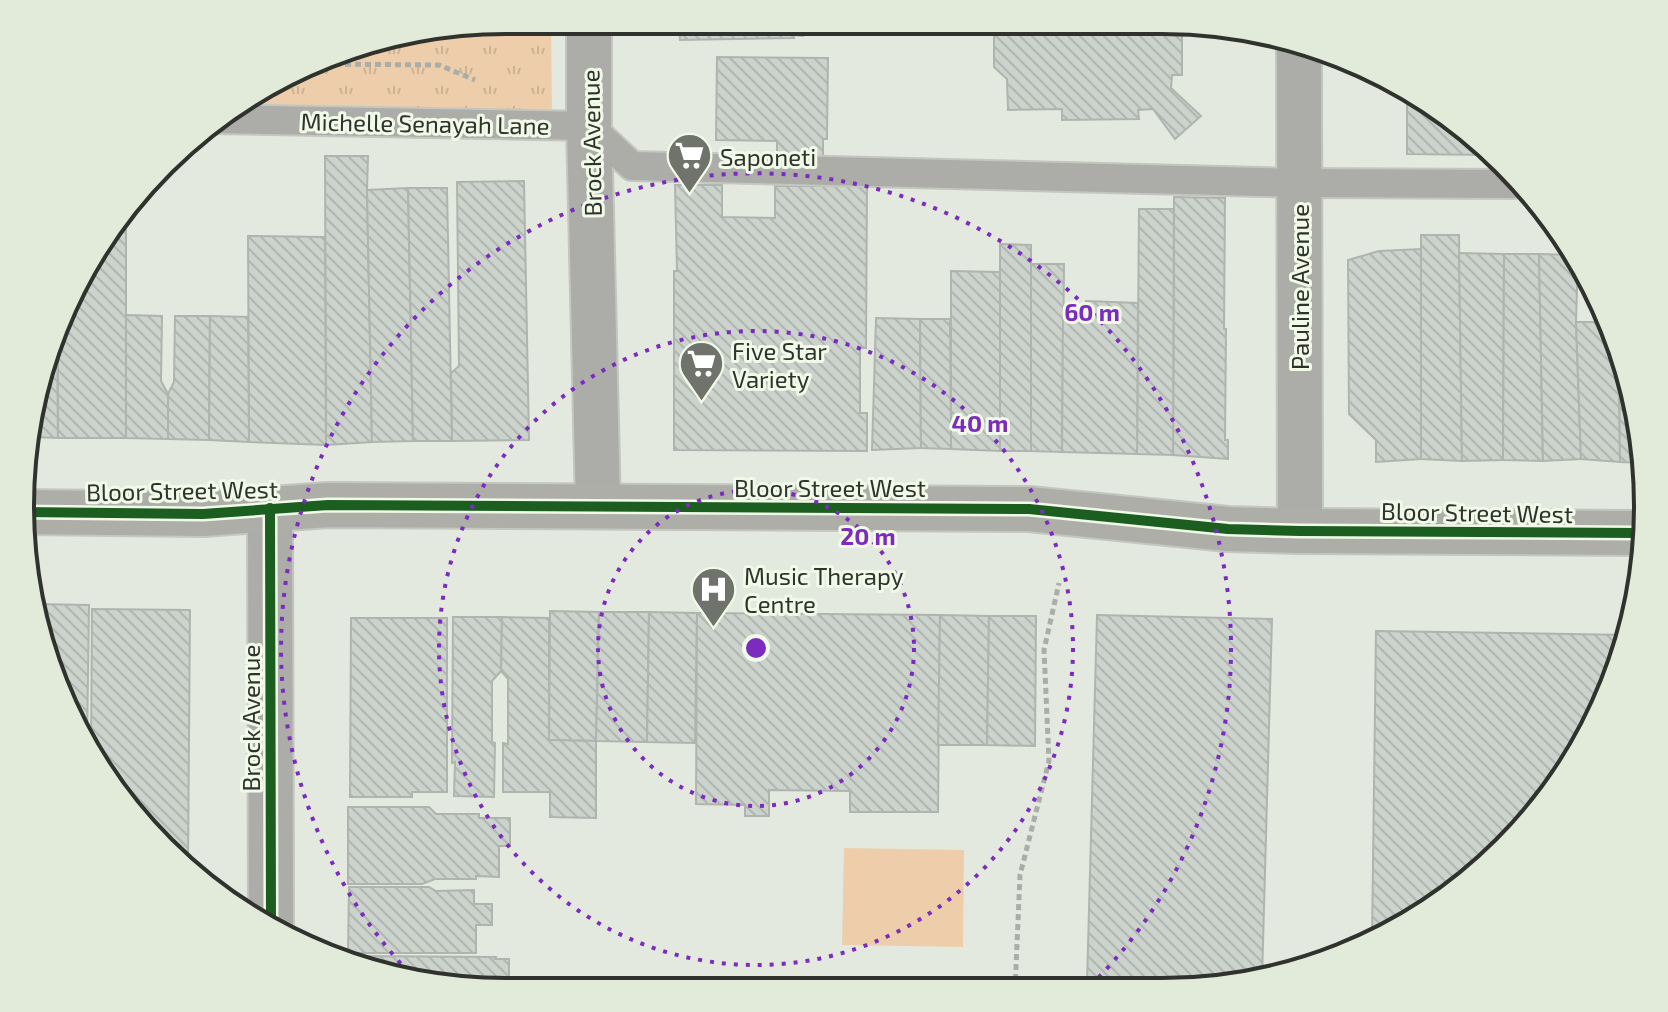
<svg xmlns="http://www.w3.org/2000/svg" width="1668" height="1012" font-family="'Exo 2',sans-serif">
<defs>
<pattern id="park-tufts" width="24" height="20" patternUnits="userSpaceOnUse" patternTransform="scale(2)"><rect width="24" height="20" fill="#eeceaa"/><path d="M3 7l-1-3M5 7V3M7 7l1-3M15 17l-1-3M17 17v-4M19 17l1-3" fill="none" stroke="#ccb193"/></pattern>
<pattern id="building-back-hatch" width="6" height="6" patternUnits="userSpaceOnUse" patternTransform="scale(2)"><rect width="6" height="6" fill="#ccd3cc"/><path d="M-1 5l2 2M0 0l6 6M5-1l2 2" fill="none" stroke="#b0b6b0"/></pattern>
</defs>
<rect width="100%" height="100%" fill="#e4e9df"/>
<path fill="url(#park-tufts)" d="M506,20H551L552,109L516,116L225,112L350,46Z"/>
<path fill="#eeceaa" d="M844,848L964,850L963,947L842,945Z"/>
<g fill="url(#building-back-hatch)" stroke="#afb5ae" stroke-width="2">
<path d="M679,21L803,22V36L793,35L794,38L680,40Z"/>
<path d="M994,23L1182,24V75H1172L1171,88L1201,116L1175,139L1153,109L1138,110L1139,119L1062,120V109L1008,110L1007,79L994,67Z"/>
<path d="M717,57L828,58L827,139H823V161L777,160V141L716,140Z"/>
<path d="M1407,91L1457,120L1488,155L1407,154Z"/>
<path d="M325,156H368L367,190L372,442L326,445Z"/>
<path d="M524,181L529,440L452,441L451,373L459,366L457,182Z"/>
<path d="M675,185H722V217L775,218V186H867L866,348H860V413H867V451L674,450V271H677Z"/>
<path d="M408,188L413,441L372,442L367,190Z"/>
<path d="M408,188H447L452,441H413Z"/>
<path d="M1174,197L1225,198L1224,329H1226L1225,440H1228V459L1173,455Z"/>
<path d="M126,205V438H58V327L120,211Z"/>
<path d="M1139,209H1174L1173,455L1137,454Z"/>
<path d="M1421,235H1459L1462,461L1421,459Z"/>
<path d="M248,236L325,237L326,445L249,442Z"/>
<path d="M1000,244L1031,245V451H1000Z"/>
<path d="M1421,249V459L1376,462V440L1349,414L1348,260L1379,251Z"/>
<path d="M1459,253L1504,254L1503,460L1462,461Z"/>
<path d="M1504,254H1539L1543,461L1503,460Z"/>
<path d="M1539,254L1576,255L1578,257L1576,322L1581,459L1543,461Z"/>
<path d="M1031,264H1064L1062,452L1031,451Z"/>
<path d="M951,271L1000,272V451L951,449Z"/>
<path d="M1086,301L1138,303L1137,454L1062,452L1063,307L1085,308Z"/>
<path d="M126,315L162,316L161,381L168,394V439L126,438Z"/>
<path d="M175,316H210L209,440L168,439V394L174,382Z"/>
<path d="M210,316L248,317L249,442L209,440Z"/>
<path d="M876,318L920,319L921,448L872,450Z"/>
<path d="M920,319H950L951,449L921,448Z"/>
<path d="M1576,322H1603L1619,368L1620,462L1581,459Z"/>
<path d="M57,330L58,438L31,437L46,350Z"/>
<path d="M1619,368L1644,442L1642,463L1620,462Z"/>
<path d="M36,604L89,605L87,746L46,662Z"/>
<path d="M92,609L190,610L188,867L102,776L91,754Z"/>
<path d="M550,611L599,612L596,741L549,740Z"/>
<path d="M599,612H649L647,742L596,741Z"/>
<path d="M649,612L697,613L695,743L647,742Z"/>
<path d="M697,613L940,615L938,812H850V791L769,790V816H745V805L696,804Z"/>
<path d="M940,615L989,616L987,745H938Z"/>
<path d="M1097,615L1272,619L1262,980L1221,986L1087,983Z"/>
<path d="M989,616H1036L1035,746L987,745Z"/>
<path d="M453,617H502L501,671L492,681V742L495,743L494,797L454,796L455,762L452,763Z"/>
<path d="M502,617L549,618V740L596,741V818L550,817V792H503V743L508,744V679L501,671Z"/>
<path d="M351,618H447V792H412V797H350Z"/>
<path d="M1376,631L1630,635L1548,801L1405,927L1372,941Z"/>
<path d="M348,807H429L436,814H479V818H510V846H499V877L476,876V879H435L422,884H348Z"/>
<path d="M349,887H429L436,891L474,890V904H492V925H476V953H348Z"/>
<path d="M351,956L496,957L495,959H509V988H443L351,963Z"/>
</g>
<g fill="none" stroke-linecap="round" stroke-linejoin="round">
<defs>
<path id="service" d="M212,119L589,126L632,166L1299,183L1514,184"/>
<g id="minor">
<path d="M589,20V126L598,505"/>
<path d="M1299,44L1300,531"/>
<path d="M270,508L271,927"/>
</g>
<path id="primary" d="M21,512L203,514L328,505L1029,509L1228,529L1300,531L1638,533"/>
</defs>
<use href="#service" stroke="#c4c7c0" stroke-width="32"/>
<use href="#minor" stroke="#c4c7c0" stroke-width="48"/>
<use href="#primary" stroke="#c4c7c0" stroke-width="48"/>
<g stroke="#abada8" stroke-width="5" stroke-dasharray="6 4" stroke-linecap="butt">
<path d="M315,64L439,65L475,80"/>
<path d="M1015,990L1020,875L1049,761L1044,650L1059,583"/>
</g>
<use href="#service" stroke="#acaca8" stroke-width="28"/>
<use href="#minor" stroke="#acaca8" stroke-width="44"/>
<use href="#primary" stroke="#adaea8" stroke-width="44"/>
<defs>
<g id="cycleway">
<path d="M270,508L271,927"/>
<path d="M21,512L203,514L328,505L1029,509L1228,529L1300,531L1638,533"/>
</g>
</defs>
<use href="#cycleway" stroke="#f1fae8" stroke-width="15"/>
<use href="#cycleway" stroke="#1b5e20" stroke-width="10"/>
</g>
<g fill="none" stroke="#7b2cbf" stroke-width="4" stroke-dasharray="4 8">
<circle cx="756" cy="648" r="158"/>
<circle cx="756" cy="648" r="317"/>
<path d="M417 981A475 475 0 1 1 1086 990"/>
</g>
<defs>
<symbol id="supermarket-pin" viewBox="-11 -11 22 30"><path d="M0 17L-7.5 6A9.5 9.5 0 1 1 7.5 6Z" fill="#6f736b" stroke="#f1fae8"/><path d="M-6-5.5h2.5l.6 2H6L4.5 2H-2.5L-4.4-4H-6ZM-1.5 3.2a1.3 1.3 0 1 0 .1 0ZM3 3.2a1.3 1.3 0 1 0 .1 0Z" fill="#fff"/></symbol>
<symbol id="hospital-pin" viewBox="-11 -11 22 30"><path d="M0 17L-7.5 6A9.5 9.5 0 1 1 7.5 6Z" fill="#6f736b" stroke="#f1fae8"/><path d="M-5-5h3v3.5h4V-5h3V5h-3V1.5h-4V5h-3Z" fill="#fff"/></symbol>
</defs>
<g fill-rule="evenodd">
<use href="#supermarket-pin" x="664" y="130" width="51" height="69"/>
<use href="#supermarket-pin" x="676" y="338" width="51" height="69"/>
<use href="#hospital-pin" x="688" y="564" width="51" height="69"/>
</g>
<g text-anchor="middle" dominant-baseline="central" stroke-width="6" stroke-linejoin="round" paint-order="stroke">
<g font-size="24" fill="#30332d" stroke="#f1fae8">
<text transform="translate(425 123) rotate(1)">Michelle Senayah Lane</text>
<text transform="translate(591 143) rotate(-91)">Brock Avenue</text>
<text transform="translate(1299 287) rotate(-90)">Pauline Avenue</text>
<text x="830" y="487">Bloor Street West</text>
<text transform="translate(182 490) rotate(-1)">Bloor Street West</text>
<text transform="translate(1477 512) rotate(1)">Bloor Street West</text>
<text transform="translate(250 718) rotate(-90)">Brock Avenue</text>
</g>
<g font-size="24" fill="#30332d" stroke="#f1fae8" text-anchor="start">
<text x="720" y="156">Saponeti</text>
<text x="732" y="350">Five Star<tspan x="732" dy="28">Variety</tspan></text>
<text x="744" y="575">Music Therapy<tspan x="744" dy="28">Centre</tspan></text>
</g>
</g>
<path d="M0 0H1668V1012H0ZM506 34H1162A472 472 0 0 1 1634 506V506A472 472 0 0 1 1162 978H506A472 472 0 0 1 34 506V506A472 472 0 0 1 506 34Z" fill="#e2ead9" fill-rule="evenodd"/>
<path fill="none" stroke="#30332d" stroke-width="4" d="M506 34H1162A472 472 0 0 1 1634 506V506A472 472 0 0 1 1162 978H506A472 472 0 0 1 34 506V506A472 472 0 0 1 506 34Z"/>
<circle cx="756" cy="648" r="12" fill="#7b2cbf" stroke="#f1fae8" stroke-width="4"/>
<g font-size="24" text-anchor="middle" font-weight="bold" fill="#7b2cbf" stroke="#f1fae8" stroke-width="6" stroke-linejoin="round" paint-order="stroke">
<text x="1092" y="321">60 m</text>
<text x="980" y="432">40 m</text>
<text x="868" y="545">20 m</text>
</g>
</svg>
